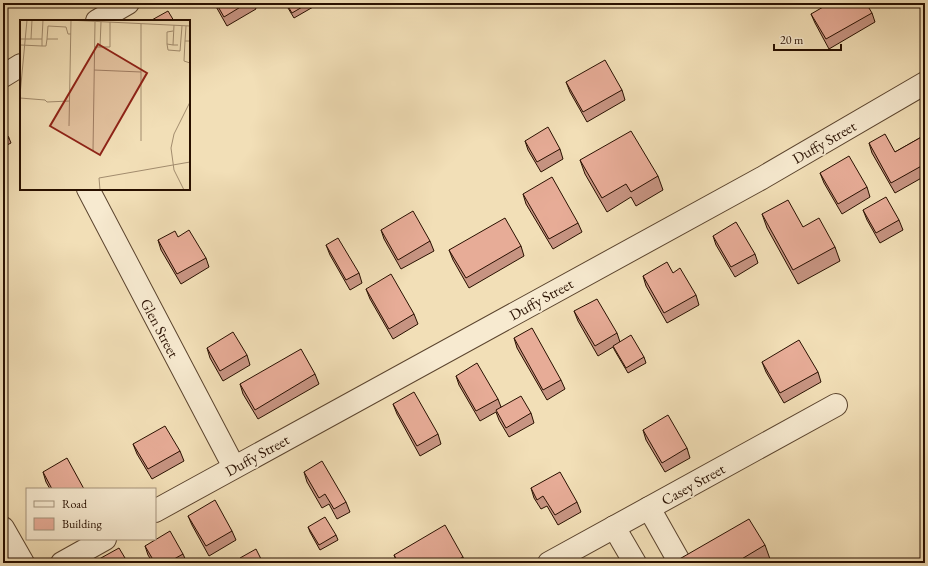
<svg xmlns="http://www.w3.org/2000/svg" width="928" height="566" font-family="'EB Garamond',serif">
<rect width="100%" height="100%" fill="#f2dfb7"/>
<filter id="stains"><feTurbulence type="fractalNoise" baseFrequency=".005" numOctaves="4"/><feColorMatrix values="0 0 0 0 .2 0 0 0 0 .09 0 0 0 0 .02 0 0 0 .5 -.17"/></filter>
<radialGradient id="worn" r=".72"><stop offset=".6" stop-color="#630" stop-opacity="0"/><stop offset="1" stop-color="#630" stop-opacity=".3"/></radialGradient>
<g fill="none" stroke-linecap="round" stroke-linejoin="round">
<defs>
<g id="minor">
<path d="M97,21L128,3"/>
<path d="M3,76L21,65"/>
<path d="M88,189L234,467"/>
<path d="M649,508L680,563"/>
<path d="M155,511L762,178L925,83"/>
<path d="M614,527L635,563"/>
<path d="M3,528L23,563"/>
<path d="M62,563L105,539"/>
<path d="M549,563L836,405"/>
</g>
</defs>
<use href="#minor" stroke="#5b442e" stroke-width="24"/>
<use href="#minor" stroke="#f7ead0" stroke-width="22"/>
</g>
<g fill="#c79482" stroke="#291000">
<path d="M214,3H254L256,9L227,26Z"/>
<path d="M285,3H320L294,18Z"/>
<path d="M872,13L875,22L829,49L815,23L811,14Z"/>
<path d="M566,82L622,90L625,100L587,122L570,92Z"/>
<path d="M3,128L9,138L11,143L3,147Z"/>
<path d="M925,135V176L895,193L872,153L869,143L895,152Z"/>
<path d="M525,141L560,149L563,159L541,172L528,150Z"/>
<path d="M580,160L658,176L663,190L636,206L631,197L607,212L585,174Z"/>
<path d="M820,173L867,187L870,197L842,214L824,183Z"/>
<path d="M523,194L578,223L582,232L553,249L526,204Z"/>
<path d="M863,210L899,220L903,230L880,243L867,220Z"/>
<path d="M762,214L803,227L835,247L840,261L798,284L767,228Z"/>
<path d="M381,230L430,241L434,251L401,269L384,239Z"/>
<path d="M713,236L755,254L758,263L735,277L716,245Z"/>
<path d="M178,237L206,258L209,267L181,284L161,250L158,240Z"/>
<path d="M326,245L359,273L362,283L350,290L330,255Z"/>
<path d="M521,246L524,256L469,288L453,260L449,250Z"/>
<path d="M673,273L696,295L699,305L667,323L646,286L643,276Z"/>
<path d="M366,289L414,314L418,324L393,339L370,299Z"/>
<path d="M574,311L617,333L620,342L644,357L646,363L628,373L615,351L613,347L598,356L578,321Z"/>
<path d="M514,338L561,380L565,389L547,400L517,348Z"/>
<path d="M207,348L247,355L250,365L223,381L210,358Z"/>
<path d="M762,362L818,372L821,382L784,403L766,372Z"/>
<path d="M315,374L319,384L258,419L243,394L240,384Z"/>
<path d="M456,376L498,399L501,407L531,413L534,423L509,437L499,420L496,412L480,421L459,385Z"/>
<path d="M393,404L438,434L441,444L420,456L397,414Z"/>
<path d="M643,430L687,448L690,458L665,472L646,440Z"/>
<path d="M133,444L180,451L184,461L152,479L137,454Z"/>
<path d="M43,472L84,489H50L46,482Z"/>
<path d="M304,472L346,502L350,512L337,519L329,504L322,508L307,482Z"/>
<path d="M531,488L577,502L581,512L558,525L547,506L541,509L534,498Z"/>
<path d="M188,516L232,531L236,540L209,556L192,525Z"/>
<path d="M308,527L336,535L338,540L320,550L310,532Z"/>
<path d="M765,545L770,559L763,563H677Z"/>
<path d="M145,546L183,554L187,563H153L148,555Z"/>
<path d="M394,555L463,557L466,563H397Z"/>
</g>
<g fill="#e7ac97" stroke="#291000">
<path d="M216,3H247L224,17Z"/>
<path d="M286,3H309L292,13Z"/>
<path d="M830,3H866L872,13L826,39L811,14Z"/>
<path d="M168,11L174,21H150Z"/>
<path d="M605,60L622,90L583,112L566,82Z"/>
<path d="M548,127L560,149L537,162L525,141Z"/>
<path d="M3,128L9,138L3,141Z"/>
<path d="M631,131L658,176L631,192L626,184L602,198L580,160Z"/>
<path d="M885,134L895,152L925,135V164L891,183L869,143Z"/>
<path d="M849,156L867,187L838,204L820,173Z"/>
<path d="M552,177L578,223L549,239L523,194Z"/>
<path d="M886,197L899,220L876,233L863,210Z"/>
<path d="M788,200L803,227L819,218L835,247L793,270L762,214Z"/>
<path d="M413,211L430,241L398,260L381,230Z"/>
<path d="M505,218L521,246L466,278L449,250Z"/>
<path d="M736,222L755,254L731,267L713,236Z"/>
<path d="M189,230L206,258L177,274L158,240L175,231L178,237Z"/>
<path d="M338,238L359,273L346,280L326,245Z"/>
<path d="M667,262L673,273L680,268L696,295L664,313L643,276Z"/>
<path d="M391,274L414,314L389,329L366,289Z"/>
<path d="M597,299L617,333L595,346L574,311Z"/>
<path d="M532,328L561,380L543,390L514,338Z"/>
<path d="M233,332L247,355L220,371L207,348Z"/>
<path d="M631,335L644,357L626,368L613,346Z"/>
<path d="M799,340L818,372L780,393L762,362Z"/>
<path d="M301,349L315,374L255,410L240,384Z"/>
<path d="M477,363L498,399L476,411L456,376Z"/>
<path d="M414,392L438,434L417,446L393,404Z"/>
<path d="M521,396L531,413L506,428L496,410Z"/>
<path d="M668,415L687,448L662,463L643,430Z"/>
<path d="M165,426L180,451L148,469L133,444Z"/>
<path d="M67,458L84,489H52L43,472Z"/>
<path d="M322,461L346,502L334,509L325,494L319,498L304,472Z"/>
<path d="M560,472L577,502L555,515L543,496L537,500L531,488Z"/>
<path d="M215,500L232,531L206,546L188,516Z"/>
<path d="M325,517L336,535L319,545L308,527Z"/>
<path d="M749,519L765,545L735,563H677L676,561Z"/>
<path d="M445,525L463,557L452,563H399L394,555Z"/>
<path d="M170,531L183,554L167,563H155L145,546Z"/>
<path d="M119,548L128,563H92Z"/>
<path d="M256,549L263,563H243L240,558Z"/>
</g>
<g text-anchor="middle" dominant-baseline="central" stroke-width="4" stroke-linejoin="round" paint-order="stroke">
<g font-size="15" fill="#291000" stroke="#f7ead0">
<text transform="translate(824 142) rotate(-30)">Duffy Street</text>
<text transform="translate(541 299) rotate(-29)">Duffy Street</text>
<text transform="translate(160 328) rotate(62)">Glen Street</text>
<text transform="translate(257 455) rotate(-29)">Duffy Street</text>
<text transform="translate(693 484) rotate(-29)">Casey Street</text>
</g>
</g>
<g transform="translate(20 20)">
<rect width="170" height="170" fill="#f2dfb7"/>
<path fill="none" stroke="#a28c6e" stroke-width="1" d="M47,0L170,6M154,5L153,25H158M166,6L165,21H170M1,19H22L23,0M11,19L12,0M27,19L28,6L46,7L48,14H51M165,21L164,41L170,43M147,24L148,30L160,31L162,6M1,25L22,26V19M153,25L147,24V12L153,11M22,26H26L27,19H38M75,27H90V2M80,27L81,2M74,50L121,52M0,75L7,0M0,78L25,80L27,82L50,81M49,106L51,0M121,121V4M73,131L75,2M80,170L79,158L170,142M164,170L154,150L151,128L154,114L170,82"/>
<path fill="#8f2418" fill-opacity="0.15" stroke="#8f2418" stroke-width="2" d="M78,24L127,53L80,135L30,106Z"/>
<rect width="170" height="170" fill="none" stroke="#291000" stroke-width="2"/>
</g>
<rect width="928" height="566" fill="none" stroke="#f2dfb7" stroke-width="16"/>
<rect x="4" y="4" width="920" height="558" fill="none" stroke="#291000" stroke-width="2"/>
<rect x="8" y="8" width="912" height="550" fill="none" stroke="#291000"/>
<rect x="26" y="488" width="130" height="52" fill="#f7ead0" stroke="#a5937d"/>
<rect x="34" y="501" width="20" height="6" fill="#f7ead0" stroke="#a5937d"/>
<text x="62" y="508" font-size="12" fill="#291000">Road</text>
<rect x="34" y="518" width="20" height="12" fill="#e7ac97" stroke="#a5937d"/>
<text x="62" y="528" font-size="12" fill="#291000">Building</text>
<path d="M774 44v6h67v-6" fill="none" stroke="#291000" stroke-width="2"/>
<text x="780" y="44" font-size="12" fill="#291000" stroke="#f7ead0" stroke-width="3" paint-order="stroke">20 m</text>
<rect width="100%" height="100%" filter="url(#stains)"/>
<rect width="100%" height="100%" fill="url(#worn)"/>
</svg>
